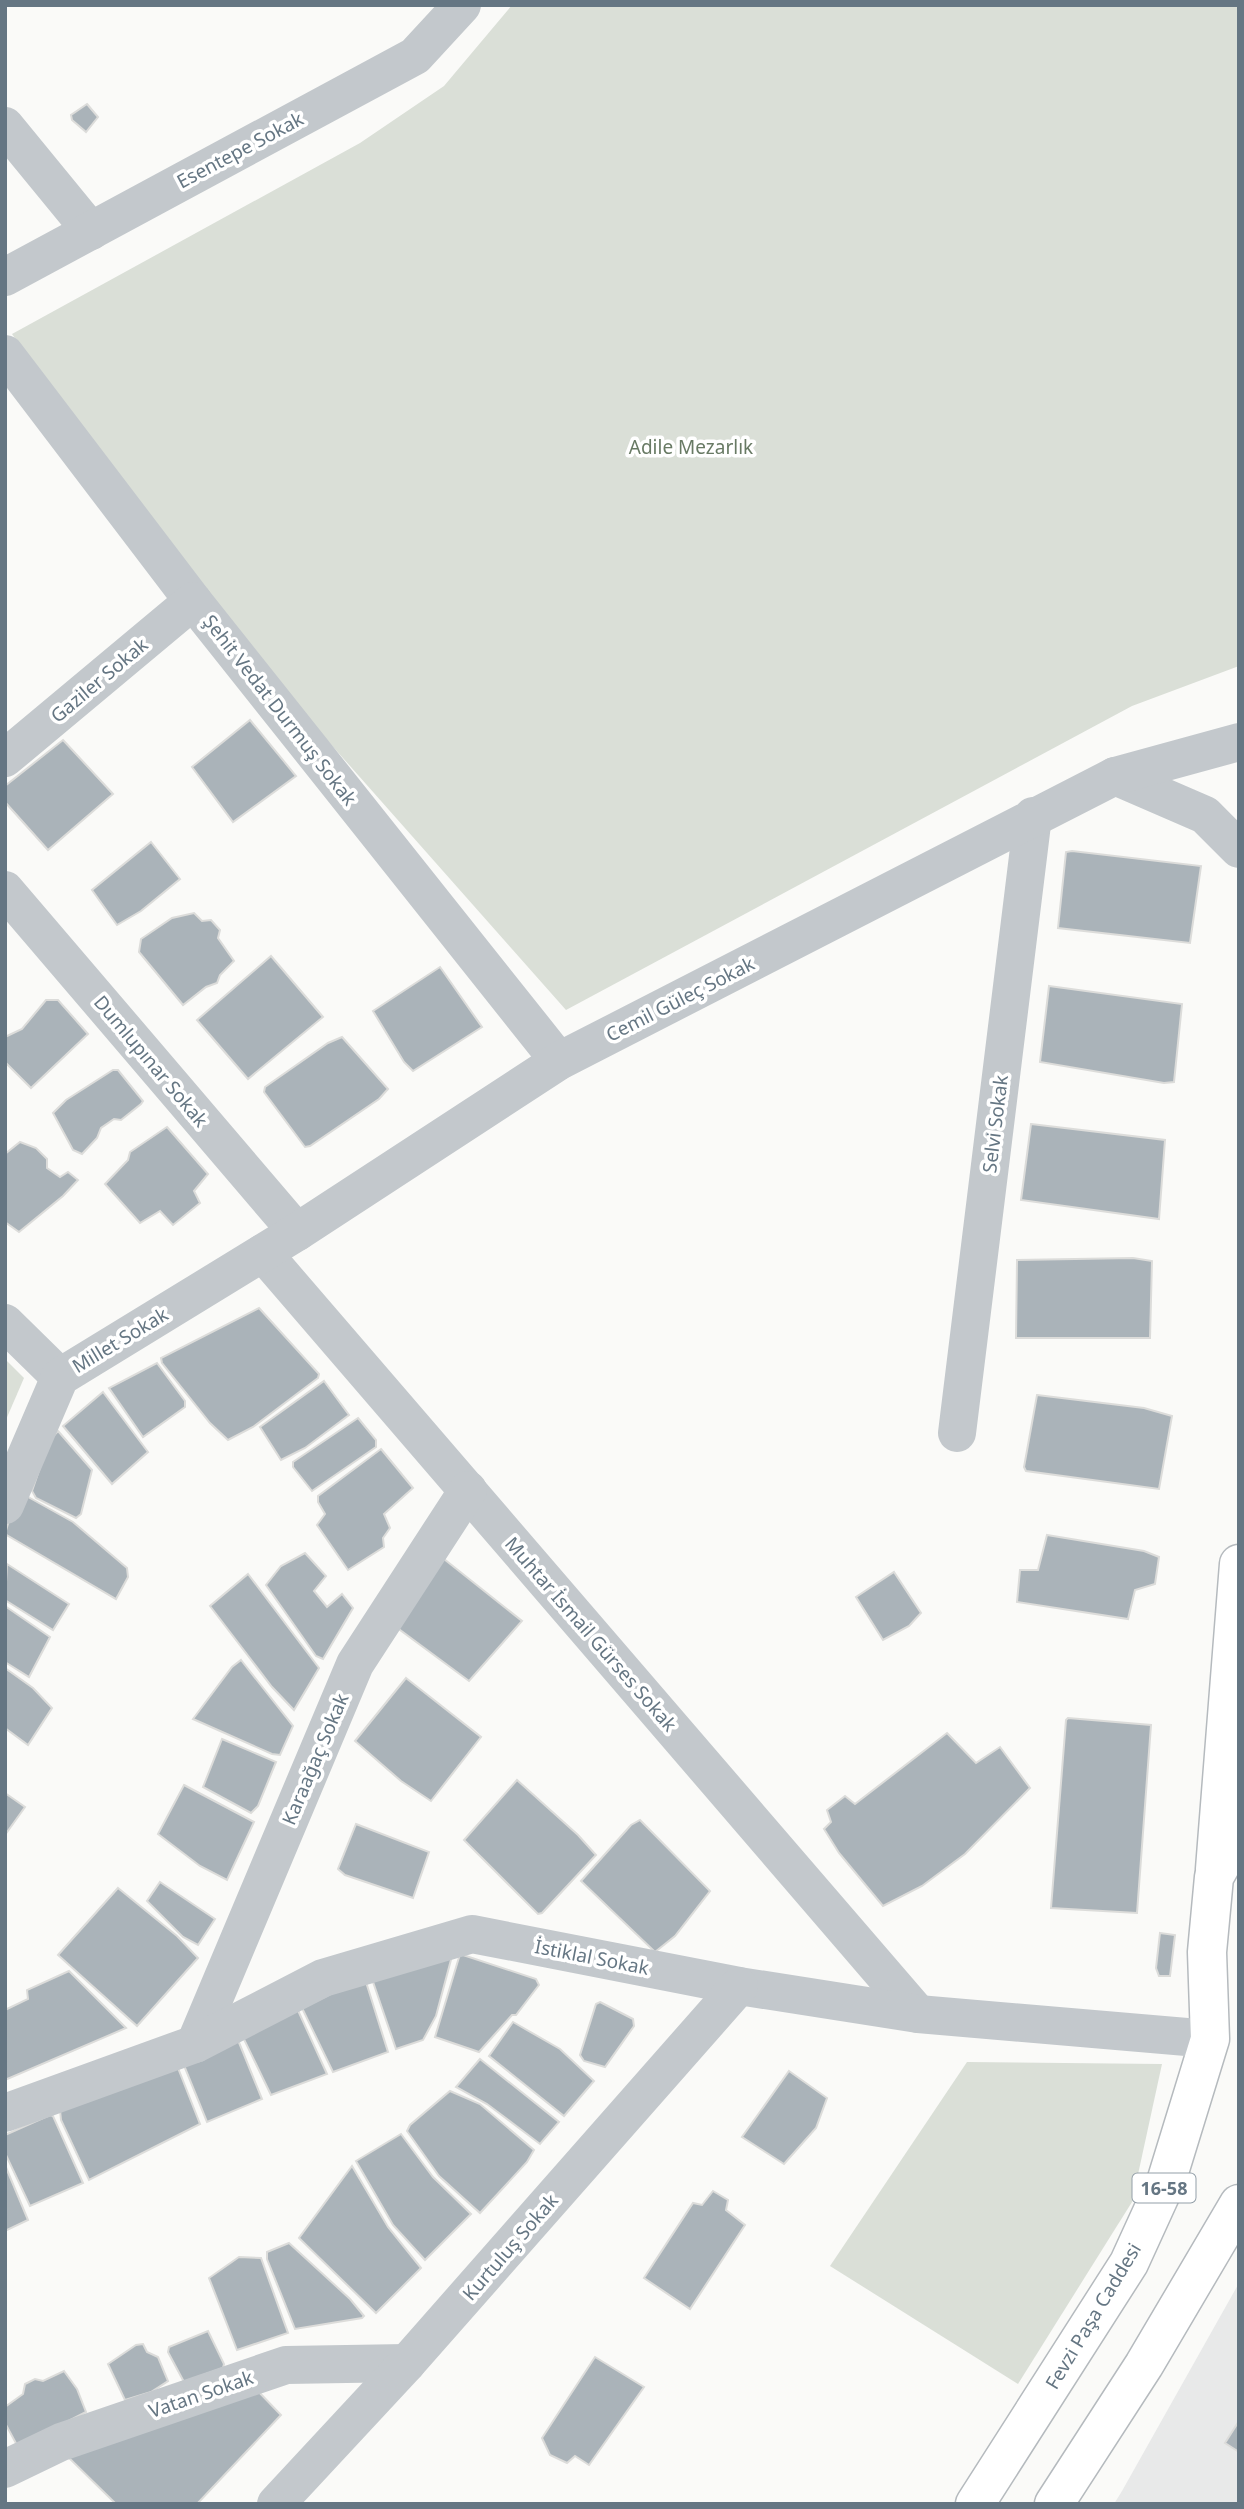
<svg xmlns="http://www.w3.org/2000/svg" width="1244" height="2509" font-family="'Noto Sans',sans-serif">
<rect width="100%" height="100%" fill="#fafaf8"/>
<path fill="#e8e9e9" d="M1239,2283V2504H1114L1122,2491Z"/>
<g fill="#dadfd7">
<path d="M512,5H1239V666L1132,706L566,1010L181,575L12,334L360,143L444,86Z"/>
<path d="M5,1359L24,1378L5,1422Z"/>
<path d="M967,2062L1162,2064L1132,2202L1018,2384L830,2266Z"/>
</g>
<g fill="#aab3b9" stroke="#dcdcda" stroke-width="2">
<path d="M87,104L98,117L86,132L72,120L71,115Z"/>
<path d="M250,720L296,776L233,822L192,767Z"/>
<path d="M63,740L113,794L48,850L5,802V786Z"/>
<path d="M151,842L180,879L141,911L117,925L92,890Z"/>
<path d="M1072,851L1201,866L1190,943L1058,928L1066,852Z"/>
<path d="M194,913L202,921L211,920L220,930L218,938L234,961L220,975L217,983L206,987L183,1005L139,952L141,939L172,918Z"/>
<path d="M271,956L323,1017L248,1079L197,1020Z"/>
<path d="M440,967L482,1027L413,1071L404,1062L373,1011Z"/>
<path d="M1049,986L1182,1004L1174,1082L1164,1083L1040,1062Z"/>
<path d="M46,1000H58L88,1034L31,1088L5,1062V1037L22,1029Z"/>
<path d="M342,1037L388,1089L379,1099L310,1146L305,1147L264,1092L265,1087L328,1043Z"/>
<path d="M113,1070H118L143,1101L141,1104L121,1120L114,1119L101,1128L97,1138L82,1154L73,1150L53,1113L66,1100Z"/>
<path d="M1031,1124L1165,1140L1159,1219L1021,1200Z"/>
<path d="M167,1127L208,1174L194,1191L200,1203L173,1225L160,1211L140,1223L105,1184L128,1160L130,1152Z"/>
<path d="M20,1142L36,1148L47,1159V1168L60,1177L68,1172L78,1180L63,1196L19,1232L5,1222V1154Z"/>
<path d="M1133,1258L1152,1261L1150,1338H1016L1017,1260Z"/>
<path d="M259,1308L319,1374L318,1378L253,1427L228,1440L210,1423L162,1363L161,1358Z"/>
<path d="M157,1363L185,1401V1407L143,1437L109,1388Z"/>
<path d="M324,1381L349,1415L305,1448L281,1460L260,1427Z"/>
<path d="M103,1392L148,1452L112,1484L63,1426Z"/>
<path d="M1037,1395L1144,1408L1172,1416L1159,1489L1026,1471L1024,1467Z"/>
<path d="M358,1418L376,1440V1447L312,1491L293,1467V1462Z"/>
<path d="M58,1431L92,1470L81,1514L76,1518L36,1498L32,1491L49,1441Z"/>
<path d="M381,1449L413,1488L384,1514L390,1528L383,1538L384,1547L348,1570L317,1525L325,1514L318,1502V1496Z"/>
<path d="M21,1493L73,1522L127,1568L128,1577L116,1599L5,1534L14,1503Z"/>
<path d="M1047,1535L1144,1551L1159,1557L1155,1584L1135,1590L1128,1619L1017,1602L1020,1570H1038Z"/>
<path d="M305,1553L326,1576L314,1591L327,1607L342,1594L353,1608L323,1659L316,1656L266,1585L281,1566Z"/>
<path d="M444,1559L522,1621L469,1681L392,1624Z"/>
<path d="M7,1564L69,1604L53,1630L5,1600Z"/>
<path d="M894,1572L921,1613L909,1626L883,1640L856,1597Z"/>
<path d="M248,1574L319,1668L294,1710L272,1687L210,1606Z"/>
<path d="M5,1606L50,1637L29,1677L5,1662Z"/>
<path d="M241,1660L293,1726L280,1755L272,1754L193,1719L232,1667Z"/>
<path d="M5,1668L33,1688L52,1708L28,1745L5,1728Z"/>
<path d="M406,1678L481,1737L431,1801L401,1781L355,1741Z"/>
<path d="M1068,1718L1151,1725L1137,1913L1051,1908L1066,1720Z"/>
<path d="M947,1733L976,1763L1000,1747L1030,1788L965,1854L922,1886L883,1906L839,1853L824,1829L831,1822L827,1810L845,1796L855,1804Z"/>
<path d="M222,1739L276,1762L258,1806L251,1813L203,1787Z"/>
<path d="M517,1780L578,1835L596,1855L542,1913L538,1914L464,1840Z"/>
<path d="M184,1785L254,1822L227,1880L200,1866L158,1834Z"/>
<path d="M5,1793L25,1807L5,1835Z"/>
<path d="M640,1820L710,1891L675,1936L655,1952L581,1881L631,1825Z"/>
<path d="M356,1824L429,1852L413,1898L345,1875L338,1869Z"/>
<path d="M160,1882L215,1919L198,1945L183,1937L147,1901Z"/>
<path d="M118,1888L177,1936L198,1958L137,2026L58,1955Z"/>
<path d="M1160,1933L1175,1935L1170,1976H1159L1156,1968Z"/>
<path d="M460,1954L536,1979L539,1985L516,2015H512L479,2052L435,2037Z"/>
<path d="M452,1956L436,2016L423,2040L396,2049L372,1979Z"/>
<path d="M69,1971L126,2028L5,2080V2010L28,1999L27,1990Z"/>
<path d="M366,1982L388,2052L333,2072L302,2008L351,1984Z"/>
<path d="M600,2002L633,2019L634,2026L605,2067L584,2061L580,2055L596,2004Z"/>
<path d="M296,2006L327,2074L271,2095L240,2031Z"/>
<path d="M513,2022L560,2049L594,2081L564,2116L489,2056Z"/>
<path d="M238,2040L262,2099L207,2122L183,2063Z"/>
<path d="M480,2059L559,2122L540,2144L487,2104L456,2087Z"/>
<path d="M178,2068L200,2124L89,2180L61,2120L60,2110Z"/>
<path d="M789,2071L827,2098L816,2128L784,2164L742,2137Z"/>
<path d="M450,2091L480,2104L534,2150L527,2162L480,2213L439,2176L407,2131L410,2125Z"/>
<path d="M50,2115L53,2116L83,2183L30,2206L5,2153V2135Z"/>
<path d="M401,2134L433,2177L471,2214L425,2260L393,2225L356,2161Z"/>
<path d="M5,2165L28,2220L5,2231Z"/>
<path d="M352,2166L388,2227L421,2268L376,2313L299,2238Z"/>
<path d="M713,2191L728,2200L726,2210L745,2225L690,2309L644,2278L693,2203L702,2205Z"/>
<path d="M289,2243L350,2299L364,2316L362,2318L295,2329L267,2259V2252Z"/>
<path d="M239,2257L261,2258L288,2333L237,2350L209,2278Z"/>
<path d="M208,2331L224,2364L223,2368L184,2382L168,2352L169,2347Z"/>
<path d="M143,2344L147,2352L158,2357L168,2381L151,2392L125,2400L108,2364L136,2345Z"/>
<path d="M595,2357L644,2387L589,2465L575,2456L567,2463L550,2455L542,2438Z"/>
<path d="M64,2371L77,2389L86,2412L18,2447L5,2423V2407L23,2394L25,2384L35,2379L43,2381Z"/>
<path d="M254,2387L281,2415L197,2504H116L67,2456Z"/>
<path d="M1239,2421V2452L1225,2443Z"/>
</g>
<g fill="none" stroke-linecap="round" stroke-linejoin="round">
<defs>
<g id="primary">
<path d="M1215,1869L1239,1564"/>
<path d="M975,2504L1129,2263L1166,2182L1210,2039L1207,1952L1214,1877L1239,1833"/>
<path d="M1054,2504L1144,2365L1239,2204"/>
</g>
</defs>
<use href="#primary" stroke="#b5babe" stroke-width="41"/>
<g stroke="#c3c8cc" stroke-width="38">
<path d="M5,126L91,231"/>
<path d="M5,277L415,56L462,5"/>
<path d="M5,354L193,601L559,1061"/>
<path d="M5,758L193,601"/>
<path d="M1115,776L1205,815L1239,849"/>
<path d="M5,890L297,1232"/>
<path d="M263,1253L918,2014"/>
<path d="M5,1323L60,1377"/>
<path d="M957,1433L1033,816"/>
<path d="M5,1505L60,1377L297,1232L559,1061L1115,776L1239,742"/>
<path d="M195,2044L355,1664L468,1490"/>
<path d="M5,2113L195,2044L323,1978L472,1934L739,1986L918,2014L1210,2039"/>
<path d="M5,2469L61,2442L286,2365L407,2363"/>
<path d="M276,2504L407,2363L739,1986"/>
</g>
<use href="#primary" stroke="#fff" stroke-width="38"/>
</g>
<g text-anchor="middle" dominant-baseline="central" stroke-width="7" stroke-linejoin="round" paint-order="stroke">
<rect fill="#fff" stroke="#939fa8" stroke-width="2" x="1132.5" y="2173.5" width="63" height="29" rx="5"/>
<g font-size="18" font-weight="bold" fill="#657683">
<text x="1164" y="2188">16-58</text>
</g>
<g font-size="19" fill="#657683" stroke="#fff">
<text transform="translate(240 150) rotate(-28)">Esentepe Sokak</text>
<text transform="translate(99 680) rotate(-40)">Gaziler Sokak</text>
<text transform="translate(280 710) rotate(52)">Şehit Vedat Durmuş Sokak</text>
<text transform="translate(680 999) rotate(-27)">Cemil Güleç Sokak</text>
<text transform="translate(151 1061) rotate(50)">Dumlupınar Sokak</text>
<text transform="translate(995 1124) rotate(-83)">Selvi Sokak</text>
<text transform="translate(120 1340) rotate(-31)">Millet Sokak</text>
<text transform="translate(591 1634) rotate(49)">Muhtar İsmail Gürses Sokak</text>
<text transform="translate(315 1759) rotate(-67)">Karaağaç Sokak</text>
<text transform="translate(592 1957) rotate(11)">İstiklal Sokak</text>
<text transform="translate(510 2247) rotate(-49)">Kurtuluş Sokak</text>
<text transform="translate(1093 2316) rotate(-59)">Fevzi Paşa Caddesi</text>
<text transform="translate(201 2394) rotate(-19)">Vatan Sokak</text>
</g>
<g font-size="19" fill="#687a64" stroke="#fff">
<text x="691" y="447">Adile Mezarlık</text>
</g>
</g>
<rect width="1244" height="2509" fill="none" stroke="#657683" stroke-width="14"/>
</svg>
